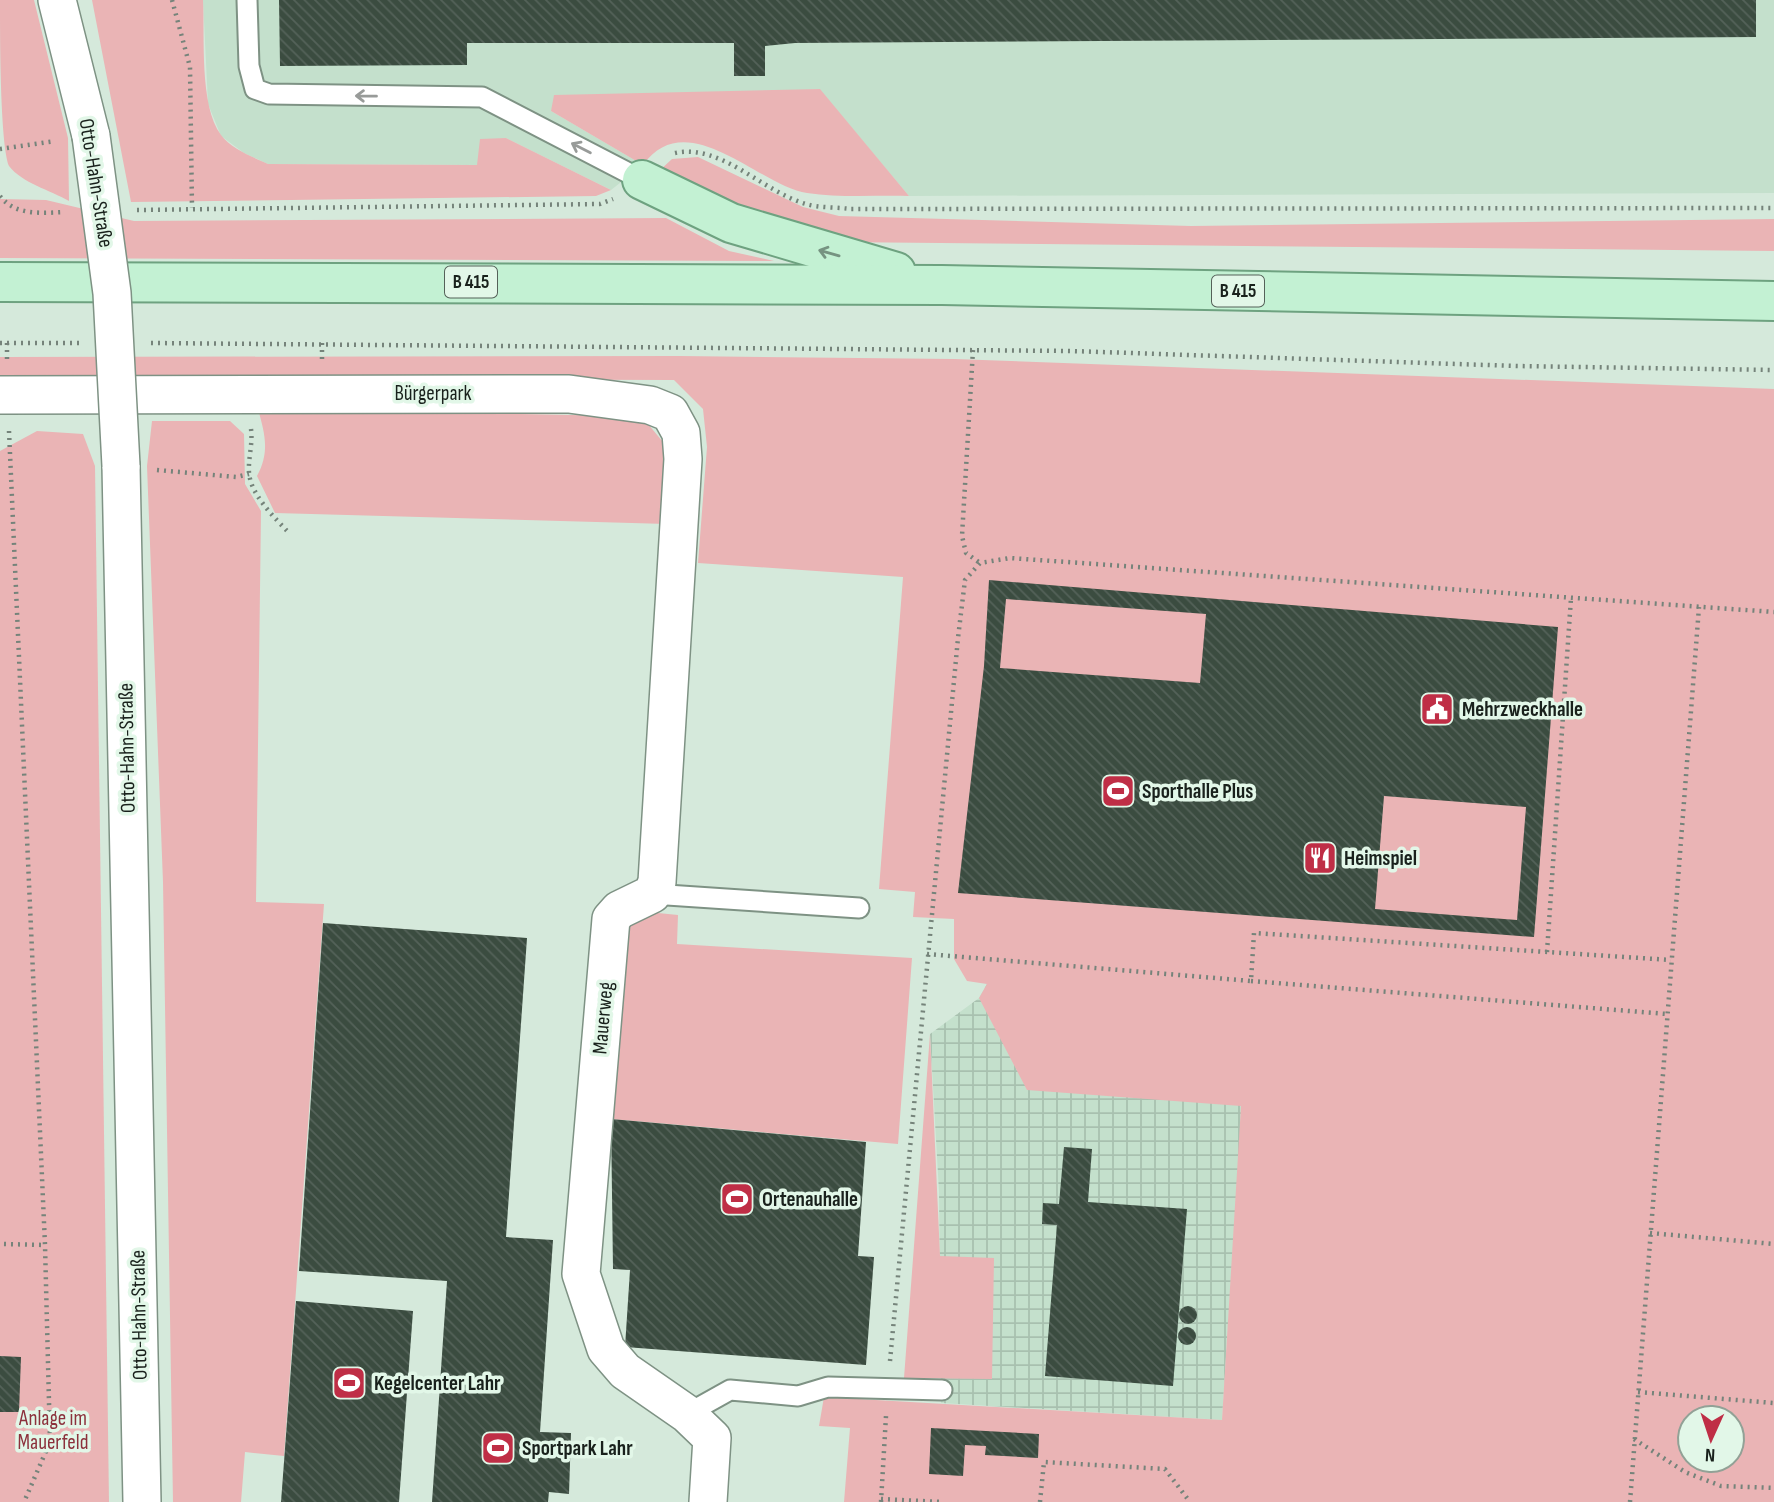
<svg xmlns="http://www.w3.org/2000/svg" width="1774" height="1502" font-family="'Sofia Sans Condensed',sans-serif">
<defs>
<pattern id="industrial-grid" width="8" height="8" patternUnits="userSpaceOnUse" patternTransform="scale(1.75)"><rect width="8" height="8" fill="#c4e0cc"/><path d="M0 4h8M4 0v8" fill="none" stroke="#a8c0af"/></pattern>
<pattern id="building-back-hatch" width="6" height="6" patternUnits="userSpaceOnUse" patternTransform="scale(1.75)"><rect width="6" height="6" fill="#3b4c40"/><path d="M-1 5l2 2M0 0l6 6M5-1l2 2" fill="none" stroke="#546259"/></pattern>
</defs>
<rect width="100%" height="100%" fill="#d5e9db"/>
<path fill="#c4e0cc" d="M203,0H1774V193L909,196L819,89L551,111L643,165L611,190L506,138L478,165L268,164L244,153L221,136L208,104Z"/>
<path fill="url(#industrial-grid)" d="M987,984L1249,997L1222,1420L941,1403L939,1192L930,1034L979,998Z"/>
<g fill="#eab4b5" fill-rule="evenodd">
<path d="M0,0H34L68,138L69,201C50,190 22,183 9,166C0,144 0,32 0,0Z"/>
<path d="M92,0H203C205,36 199,106 221,135C231,149 253,157 268,164L477,165L480,139L506,138L611,190L596,196L131,202Z"/>
<path d="M820,89L909,196C876,195 840,198 807,193C759,186 687,103 643,165L551,111L554,95Z"/>
<path d="M698,157L803,207L839,216L1191,226L1774,219V251L836,242L797,236L659,171L672,159Z"/>
<path d="M0,199L46,200L134,221L666,218L729,251L774,261L0,258Z"/>
<path d="M679,356L954,359L1774,389V1502H844L850,1428L819,1426L824,1397L1222,1420L1241,1106L1027,1090L979,998L987,984L967,981L954,959V919L913,917L915,892L879,889L903,577L698,563L707,447L703,409L674,380L0,378V357ZM1690,1418H1732V1460H1690Z"/>
<path d="M258,409L623,416L648,424L668,448L667,524L275,513L257,476C270,452 265,434 258,409Z"/>
<path d="M152,421H230L244,434L245,484L261,511L256,902L324,904L284,1456L245,1452L241,1502H173L163,882L147,466Z"/>
<path d="M37,431L83,434L95,466L109,1502H0V451Z"/>
<path d="M638,911L678,915L677,944L912,958L898,1144L611,1119L623,924Z"/>
<path d="M930,1034L940,1256L994,1258L992,1379L904,1378Z"/>
</g>
<g fill="url(#building-back-hatch)" fill-rule="evenodd">
<path d="M279,0H1756V37L795,43L765,46V76H734V43H467V65L280,66Z"/>
<path d="M989,580L1558,627L1534,937L958,893L984,666ZM1006,599L1206,614L1200,683L1000,668ZM1384,796L1526,807L1517,920L1375,909Z"/>
<path d="M323,923L527,938L506,1237L553,1240L540,1432L571,1433L569,1494L549,1492L548,1502H432L447,1281L299,1271Z"/>
<path d="M611,1119L866,1142L858,1256L874,1257L866,1365L625,1347L630,1270L613,1269Z"/>
<path d="M1064,1147L1092,1149L1088,1202L1187,1209L1173,1386L1045,1376L1057,1225L1042,1224L1043,1203L1059,1204Z"/>
<path d="M296,1301L413,1311L399,1502H281Z"/>
<circle cx="1188" cy="1315" r="9"/>
<circle cx="1187" cy="1336" r="9"/>
<path d="M0,1356L21,1357L19,1412H0Z"/>
<path d="M931,1428L1039,1434L1038,1458L985,1455L986,1446L965,1445L963,1476L929,1474Z"/>
</g>
<g fill="none" stroke-linecap="round" stroke-linejoin="round">
<defs>
<g id="lane">
<path d="M247,0L249,66L255,89L269,94L482,97L642,180"/>
<path d="M652,894L859,908"/>
<path d="M687,1414L730,1390L798,1396L828,1387L942,1390"/>
</g>
<g id="street">
<path d="M57,0L91,136"/>
<path d="M0,395L569,394L650,405L670,413L681,433L683,459L657,882L652,894L619,910L611,919L581,1274L606,1349L625,1371L687,1414L712,1438L708,1502"/>
<path d="M121,466L142,1502"/>
</g>
<g id="primary">
<path d="M642,180L731,223L896,272"/>
<path d="M0,282L942,285L1774,301"/>
</g>
</defs>
<use href="#lane" stroke="#7e9284" stroke-width="23"/>
<use href="#street" stroke="#7e9284" stroke-width="40"/>
<use href="#primary" stroke="#6ea280" stroke-width="42"/>
<g stroke="#75837a" stroke-width="4.5" stroke-dasharray="2 5" stroke-linecap="butt">
<path d="M172,0L190,67L192,208"/>
<path d="M0,149L55,141"/>
<path d="M675,153C721,143 763,192 806,204C819,208 836,207 850,209L1774,208"/>
<path d="M0,196C15,216 42,213 65,212"/>
<path d="M137,210L600,204L613,199"/>
<path d="M0,343H79"/>
<path d="M7,343V359"/>
<path d="M151,343L1071,351L1516,366L1774,370"/>
<path d="M322,343V359"/>
<path d="M973,350L962,536L966,553L980,563"/>
<path d="M251,429C253,444 248,458 249,473C251,495 274,517 289,533"/>
<path d="M9,431L45,1245L50,1442L24,1502"/>
<path d="M157,470L236,477L249,474"/>
<path d="M1547,952L1571,598"/>
<path d="M927,954L1251,981L1254,933L1671,960"/>
<path d="M1251,981L1667,1014"/>
<path d="M1650,1233L1774,1244"/>
<path d="M4,1244L45,1245"/>
<path d="M890,1361L958,638L965,580L980,563L1010,558L1774,612"/>
<path d="M1638,1392L1774,1403"/>
<path d="M1634,1439L1685,1472L1721,1486L1774,1488"/>
<path d="M881,1499L942,1502"/>
<path d="M881,1502L886,1416"/>
<path d="M1040,1502L1044,1462L1165,1469L1190,1502"/>
<path d="M1630,1502L1699,607"/>
</g>
<use href="#lane" stroke="#fff" stroke-width="19"/>
<use href="#street" stroke="#fff" stroke-width="37"/>
<use href="#primary" stroke="#c3f1d3" stroke-width="38"/>
<defs>
<path id="street-bridge" d="M91,136L112,293L121,466"/>
</defs>
<use href="#street-bridge" stroke="#7e9284" stroke-width="40" stroke-linecap="butt"/>
<use href="#street-bridge" stroke="#fff" stroke-width="37"/>
</g>
<defs><path id="oneway-shaft" d="M-6 0H5M1.5-3L5.5 0L1.5 3" fill="none" stroke-width="1.6" stroke-linecap="round" stroke-linejoin="round" transform="scale(1.75)"/></defs>
<g stroke="#989b99">
<use href="#oneway-shaft" transform="translate(366 96) rotate(-179)"/>
<use href="#oneway-shaft" transform="translate(581 148) rotate(-153)"/>
</g>
<use stroke="#769381" href="#oneway-shaft" transform="translate(829 253) rotate(-164)"/>
<defs>
<symbol id="civic-square" viewBox="-11 -11 22 22"><rect x="-9" y="-9" width="18" height="18" rx="4" fill="#bf2e46" stroke="#e2f7e8"/><path d="M-.6-6.5H3V-4.5H.6V-3L4-1V1h2V6H-6V1h2V-1L-.6-3ZM-1.2 2.5V6h2.4V2.5Z" fill="#fff"/></symbol>
<symbol id="stadium-square" viewBox="-11 -11 22 22"><rect x="-9" y="-9" width="18" height="18" rx="4" fill="#bf2e46" stroke="#e2f7e8"/><path d="M0-5a6.5 5 0 1 0 0 10a6.5 5 0 1 0 0-10ZM-3.5-1.8h7v3.6h-7Z" fill="#fff"/></symbol>
<symbol id="restaurant-square" viewBox="-11 -11 22 22"><rect x="-9" y="-9" width="18" height="18" rx="4" fill="#bf2e46" stroke="#e2f7e8"/><path d="M-5-6h1v4h1v-4h1v4h1v-4h1v5L-1.5 .5V6h-2V.5L-5-1ZM5-6V6H3V1.5H1.5Q1.5-4 5-6Z" fill="#fff"/></symbol>
</defs>
<g fill-rule="evenodd">
<use href="#civic-square" x="1418" y="690" width="38" height="38"/>
<use href="#stadium-square" x="1099" y="772" width="38" height="38"/>
<use href="#restaurant-square" x="1301" y="839" width="38" height="38"/>
<use href="#stadium-square" x="718" y="1180" width="38" height="38"/>
<use href="#stadium-square" x="330" y="1364" width="38" height="38"/>
<use href="#stadium-square" x="479" y="1429" width="38" height="38"/>
</g>
<g text-anchor="middle" dominant-baseline="central" stroke-width="7" stroke-linejoin="round" paint-order="stroke">
<g fill="#e2f7e8" stroke="#556159" stroke-width="2">
<rect x="445" y="266.5" width="52" height="31" rx="5"/>
<rect x="1212" y="275.5" width="52" height="31" rx="5"/>
</g>
<g font-size="19" font-weight="bold" fill="#19211c">
<text x="471" y="282">B 415</text>
<text x="1238" y="291">B 415</text>
</g>
<g font-size="21" fill="#19211c" stroke="#e2f7e8">
<text transform="translate(96 183) rotate(81)">Otto-Hahn-Straße</text>
<text x="433" y="393">Bürgerpark</text>
<text transform="translate(127 748) rotate(-91)">Otto-Hahn-Straße</text>
<text transform="translate(603 1018) rotate(-85)">Mauerweg</text>
<text transform="translate(139 1315) rotate(-91)">Otto-Hahn-Straße</text>
</g>
<g font-size="21" font-weight="bold" fill="#19211c" stroke="#e2f7e8" text-anchor="start">
<text x="1462" y="709">Mehrzweckhalle</text>
<text x="1142" y="791">Sporthalle Plus</text>
<text x="1344" y="858">Heimspiel</text>
<text x="762" y="1199">Ortenauhalle</text>
<text x="374" y="1383">Kegelcenter Lahr</text>
<text x="522" y="1448">Sportpark Lahr</text>
</g>
<g font-size="21" fill="#8c313c" stroke="#e2f7e8">
<text x="53" y="1418">Anlage im<tspan x="53" dy="24">Mauerfeld</tspan></text>
</g>
</g>
<g transform="translate(1711 1439) rotate(183)"><circle r="33" fill="#e2f7e8" stroke="#92a196" stroke-width="2"/>
<path d="M0-5L12 26L0 18L-12 26Z" fill="#bf2e46"/>
<text y="-10" font-size="19" font-weight="bold" text-anchor="middle" fill="#19211c">N</text>
</g>
</svg>
